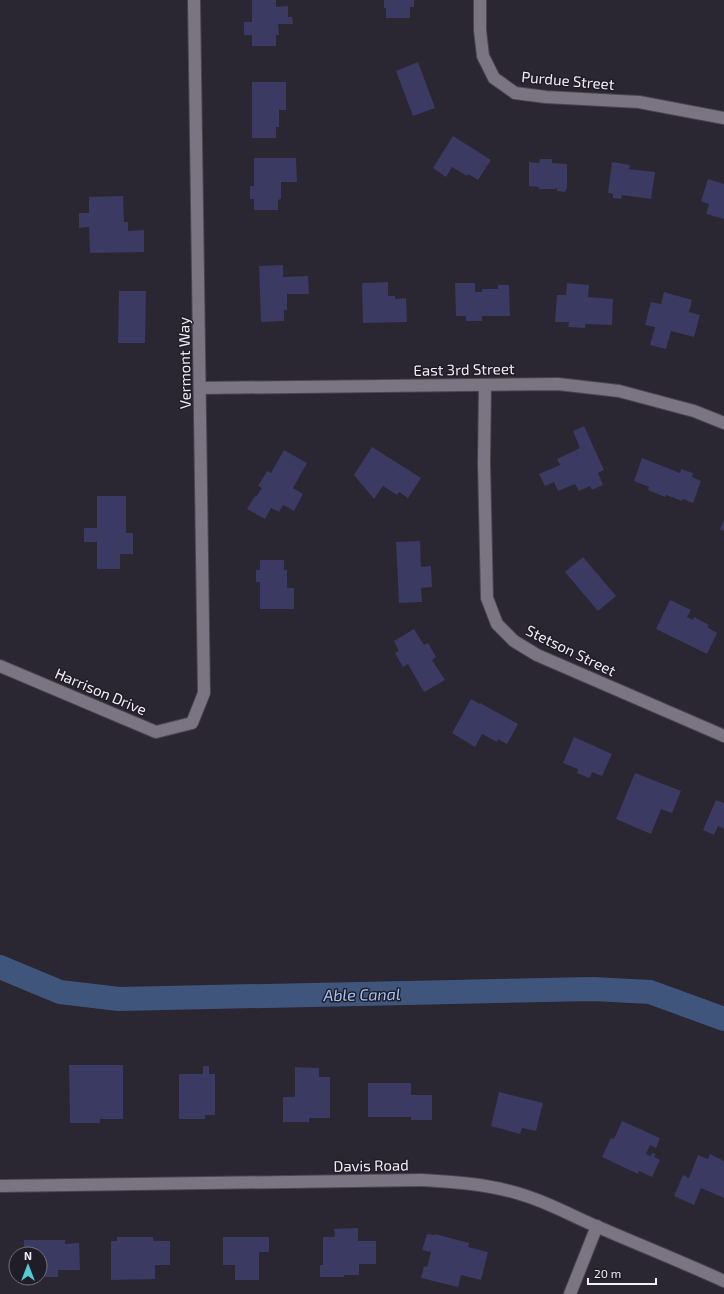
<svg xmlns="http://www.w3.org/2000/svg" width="724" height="1294" font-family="'Exo 2',sans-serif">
<rect width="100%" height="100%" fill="#2a2632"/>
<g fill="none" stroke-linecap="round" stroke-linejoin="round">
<path stroke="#40557c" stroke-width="24" d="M0,967L60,992L119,999L593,989L650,992L724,1019"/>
</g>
<g fill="#3a3a63">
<path d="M252,0H276V7L288,6V17H292L293,24H278L279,35H276V46H252V35H244V22H252Z"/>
<path d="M384,0H414V7H410V18H386V8H384Z"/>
<path d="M418,62L435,108L413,116L396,71Z"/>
<path d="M252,82H286V110H279V127H276V138H252Z"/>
<path d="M453,136L491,160L478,180L468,174L467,176L452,167L446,177L433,168Z"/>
<path d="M254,158H296L297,182H281V199L278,200V210H254V199H250V186H254Z"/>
<path d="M540,159H552V163L567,164V188L565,192L557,191V187L556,189H539V187L529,186V162L539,163Z"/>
<path d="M612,162L630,165L629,169L655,172L651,199L622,195L621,199L613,198V194L608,193Z"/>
<path d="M708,179L724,184V219L706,214L709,204L701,201Z"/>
<path d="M123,196L124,222H128V231L144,230V252L90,253L89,227L79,228V213H89V197Z"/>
<path d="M283,265V277L308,276L309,294H287V310H284V321L261,322L259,266Z"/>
<path d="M388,282V296H395V299L406,298L407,322L363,323L362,283Z"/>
<path d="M455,283H475V292H482V289H498V285H509L510,316H482V321H466V316H456Z"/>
<path d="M567,283L589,285L588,297L613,299L612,325L585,324V328L568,327L569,322H555L557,295H566Z"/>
<path d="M119,291H146L145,343H118Z"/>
<path d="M664,292L692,300L689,312L700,315L694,337L671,331L666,349L650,345L655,327L645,325L651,302L661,304Z"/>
<path d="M584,426L604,470L598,473L603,485L592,490L590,486L579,491L575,484L558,491L554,482L545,486L539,474L560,465L557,459L580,448L573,431Z"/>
<path d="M372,447L421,478L408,498L399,492L397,495L383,486L374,499L354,475Z"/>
<path d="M284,450L307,463L293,488L303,494L294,511L283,505L279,512L271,508L265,519L247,509L255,496L256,497L262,488L258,486L267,471L271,473Z"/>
<path d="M642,458L680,473L681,469L693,473L692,477L701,481L693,503L683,499L682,501L666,495L665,497L648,490L649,487L634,481Z"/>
<path d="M97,496H126V533H133V554H120V569H97V542H84V528H97Z"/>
<path d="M724,520V531L720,529Z"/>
<path d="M420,541L421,567L431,566L432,587L421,588L422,602L399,603L396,542Z"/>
<path d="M583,557L616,596L598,611L565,572Z"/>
<path d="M260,560H284V570H287V588H294V609H260V582H256V570H260Z"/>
<path d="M670,600L691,610L687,617L693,620L694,617L709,625L707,627L717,633L707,654L656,629Z"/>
<path d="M414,629L424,645L428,643L436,657L432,660L445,680L424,692L408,664L403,667L395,653L399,651L394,641Z"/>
<path d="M471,699L480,704V703L518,724L507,744L498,739L497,742L482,734L475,747L452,733Z"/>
<path d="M574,737L612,754L602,776L592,772L589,778L577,773L578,769L563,763Z"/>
<path d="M635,773L681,791L672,813L661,809L651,834L616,819Z"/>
<path d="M716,800L724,803V829L718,826L714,835L703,830Z"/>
<path d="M69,1065H123V1119H100V1123H70Z"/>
<path d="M203,1066H209V1074H215V1115H205V1119H179V1074H203Z"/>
<path d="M295,1067L319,1068V1077H330V1118H309V1122H283V1097H295Z"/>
<path d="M368,1083H411V1095H432V1120H411V1117H368Z"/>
<path d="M499,1092L543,1103L536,1131L522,1128L520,1134L491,1126Z"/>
<path d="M622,1121L660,1138L656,1148L650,1145L646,1154L651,1156L652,1153L656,1154L654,1157L660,1160L652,1177L639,1171L638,1174L602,1157L611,1138L614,1139Z"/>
<path d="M710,1154L724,1161V1198L701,1188L694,1205L674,1196L683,1175L689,1178L698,1155L708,1159Z"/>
<path d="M358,1228V1241H376V1264H359V1275H344V1277H320V1265H323V1237H335L334,1229Z"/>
<path d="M427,1234L435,1235V1234L469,1243L468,1247L488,1252L481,1280L461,1275L458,1287L421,1278L424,1266L427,1267L431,1252L422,1250Z"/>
<path d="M117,1237H153V1241H170V1265H155V1279L111,1280V1241H117Z"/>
<path d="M223,1237H269V1252H259V1280H235V1265H223Z"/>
<path d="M24,1240H65V1244L79,1243L80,1270H58V1277H45V1271H40V1254H24Z"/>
</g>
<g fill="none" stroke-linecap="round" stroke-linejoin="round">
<defs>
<g id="minor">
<path d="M480,0V30L483,56L494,78L515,93L546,97L639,102L724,118"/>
<path d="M485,385L484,463L487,598L497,624L514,641L537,655L724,736"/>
<path d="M200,388L558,384L619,391L694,411L724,423"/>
<path d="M0,666L156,732L192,723L204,693L194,0"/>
<path d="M0,1186L421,1180C454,1182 488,1184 520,1194C548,1202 572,1216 598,1227C640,1245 682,1262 724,1281"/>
<path d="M570,1294L597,1226"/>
</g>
</defs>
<use href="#minor" stroke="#48454e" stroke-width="14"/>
<use href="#minor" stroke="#7a7483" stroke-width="12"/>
</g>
<g text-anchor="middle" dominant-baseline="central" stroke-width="3" stroke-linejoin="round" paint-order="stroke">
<g font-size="15" fill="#f1eef6" stroke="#201c28">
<text transform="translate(568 80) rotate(5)">Purdue Street</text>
<text transform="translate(184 363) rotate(-91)">Vermont Way</text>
<text transform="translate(464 369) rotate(-1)">East 3rd Street</text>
<text transform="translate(571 650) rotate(26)">Stetson Street</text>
<text transform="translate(101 691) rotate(23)">Harrison Drive</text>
<text transform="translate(371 1165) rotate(-1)">Davis Road</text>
</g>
<g font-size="16" font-style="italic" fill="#a7c4f7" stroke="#201c28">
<text transform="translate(362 994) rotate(-1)">Able Canal</text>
</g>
</g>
<g transform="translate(28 1266)"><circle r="19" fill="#201c28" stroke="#74707a"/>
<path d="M0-3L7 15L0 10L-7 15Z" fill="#51ccd4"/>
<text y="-6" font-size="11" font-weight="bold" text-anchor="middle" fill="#f1eef6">N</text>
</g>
<path d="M588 1278v6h68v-6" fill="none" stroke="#f1eef6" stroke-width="2"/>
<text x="594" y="1278" font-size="12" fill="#f1eef6" stroke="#201c28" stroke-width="3" paint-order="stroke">20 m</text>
</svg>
